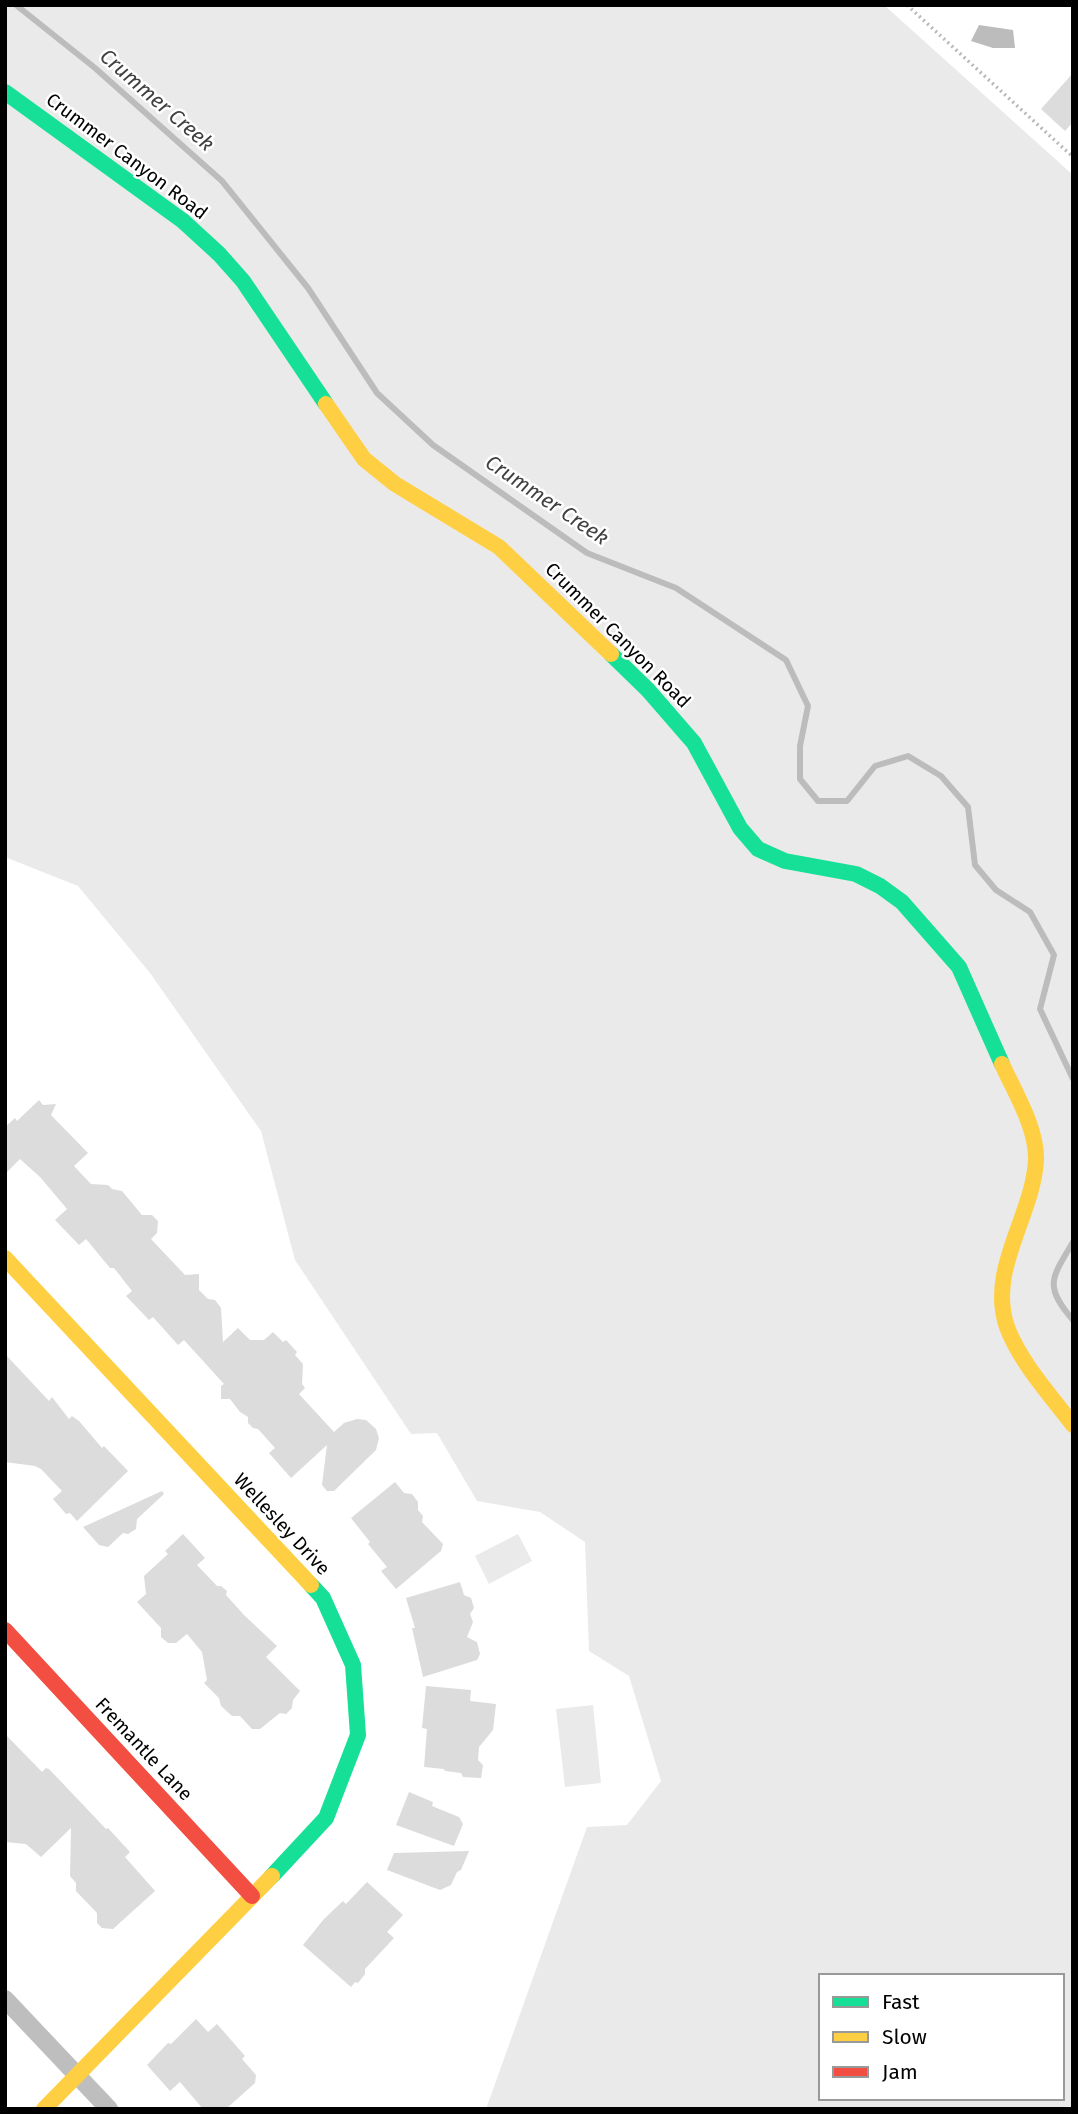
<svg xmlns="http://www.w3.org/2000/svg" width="1078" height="2114" font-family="'Fira Sans',sans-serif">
<rect width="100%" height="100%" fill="#fff"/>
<g fill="#eaeaea" fill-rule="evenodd">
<path d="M5,5H884L1073,175V2109H486L587,1827L627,1825L661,1781L629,1676L589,1651L585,1542L540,1512L477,1501L437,1433L411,1434L295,1260L261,1131L150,973L78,886L5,857ZM821,1976H1062V2098H821Z"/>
<path d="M518,1534L532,1561L489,1584L475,1556Z"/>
<path d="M593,1705L601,1783L565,1787L556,1709Z"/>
</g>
<path fill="#bcbcbc" d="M979,25L1013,30L1015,48H993L971,41Z"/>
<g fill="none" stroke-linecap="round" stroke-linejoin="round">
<g stroke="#bcbcbc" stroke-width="6">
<path d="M16,5L95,68L222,181L308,288L377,393L433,445L587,553L676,588L786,660L808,706L800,746V779L818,801H847L875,766L908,756L941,776L968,807L975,865L996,890L1030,912L1054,955L1040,1009L1073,1079"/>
<path d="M1073,1242C1052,1278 1043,1285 1073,1320"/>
</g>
</g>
<g fill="#dcdcdc">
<path d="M1073,73V122L1065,131L1041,109Z"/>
<path d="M39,1100L43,1105L56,1104L51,1115L88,1153L74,1166L91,1184L108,1185L112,1189L122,1191L142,1215H152L158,1221L157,1233L151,1239L185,1275L199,1274V1290L208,1299L215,1300L221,1308L223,1342L238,1328L250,1340H264L273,1332L283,1342L286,1340L297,1352L295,1355L303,1364L302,1384L305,1388L299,1394L334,1432L344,1423L357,1419L366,1420L376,1429L379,1438L376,1450L334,1491H327L322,1485L327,1445L291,1478L269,1453L275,1448L258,1429L253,1428L248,1423V1417L240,1412L230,1399H221V1386L224,1384L184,1340L178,1345L153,1317L149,1320L126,1296L132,1291L114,1268H110L86,1239L79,1245L55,1220L67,1209L40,1177L20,1159L5,1174V1127L15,1118L17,1121Z"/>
<path d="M5,1354L49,1401L52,1397L69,1419L72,1416L79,1421L102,1448L104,1446L128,1471L77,1521L70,1513L66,1514L53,1499L62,1491L41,1469L35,1466L5,1462Z"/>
<path d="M395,1482L404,1493L412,1494L418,1502V1510L423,1516L422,1522L443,1544L441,1551L396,1589L381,1571L387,1567L368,1544L370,1542L351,1518Z"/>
<path d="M162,1491L164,1494L137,1519L136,1529L128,1534L123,1533L108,1547L99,1545L83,1527Z"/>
<path d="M183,1534L205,1558L197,1565L217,1586H221L227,1591L226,1595L244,1615L277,1646L266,1657L300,1691L293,1700L292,1708L286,1714L280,1713L260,1729H252L240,1716H232L221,1706L219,1698L204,1683L207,1680L202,1652L187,1634L176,1643H168L161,1637V1628L137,1602L146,1594L144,1576L168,1554L165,1551Z"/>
<path d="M460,1582L464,1595L471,1598L474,1608L470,1614L473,1622L467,1637L477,1642L480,1654L477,1660L423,1677L412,1628H415L406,1598Z"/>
<path d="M426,1686L471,1690L470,1701L496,1704L493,1730L479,1747L478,1760L483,1765L481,1778L463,1777L461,1773L445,1771L444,1769L424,1767L427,1729L422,1728Z"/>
<path d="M5,1734L42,1772L46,1768L49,1769L106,1829L108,1828L130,1852L125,1857L155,1891L113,1929L102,1928L97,1923V1913L76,1891V1883L70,1876L71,1828L41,1857L26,1844L5,1842Z"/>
<path d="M409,1792L433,1802L432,1806L459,1817L463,1824L454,1846L396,1825Z"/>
<path d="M469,1851L461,1870L457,1872L451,1885L440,1890L387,1870L394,1853Z"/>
<path d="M367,1882L403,1915L387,1932L394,1938L365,1969V1974L358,1983L355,1982L351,1987L303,1945L324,1919L343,1901L346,1904Z"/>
<path d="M196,2019L208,2032L217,2024L245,2056L242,2059L256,2075L255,2083L226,2109H203L180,2082L170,2091L147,2065L168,2043L171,2044Z"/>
</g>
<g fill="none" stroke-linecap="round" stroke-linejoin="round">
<path stroke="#b8b8b8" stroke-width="3.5" stroke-dasharray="2 3.5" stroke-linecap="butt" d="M907,5L1073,157"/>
<path stroke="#bebebe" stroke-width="18" d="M5,1999L109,2109"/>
<g stroke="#16e098" stroke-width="16">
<path d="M5,92L183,221L219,254L243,281L326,404"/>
<path d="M611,654L648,690L694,743L740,828L758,849L785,861L856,874L880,886L902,902L959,967L1002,1064"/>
<path d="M272,1876L326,1818L358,1735L353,1665L323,1598L311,1585"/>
</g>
<g stroke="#ffcf43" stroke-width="16">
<path d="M326,404L364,459L395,484L499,547L611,654"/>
<path d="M1002,1064C1015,1093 1037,1128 1036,1160C1033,1216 987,1270 1007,1327C1020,1362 1051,1396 1073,1425"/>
<path d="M5,1258L311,1585"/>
<path d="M44,2109L272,1876"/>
</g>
<path stroke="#f24e42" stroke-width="16" d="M5,1630L252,1896"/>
</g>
<g text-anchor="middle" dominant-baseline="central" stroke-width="5" stroke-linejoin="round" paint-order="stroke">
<g font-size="19" fill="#000" stroke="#fff">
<text transform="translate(127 156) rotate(37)">Crummer Canyon Road</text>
<text transform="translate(618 635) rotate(45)">Crummer Canyon Road</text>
<text transform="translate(282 1524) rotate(47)">Wellesley Drive</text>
<text transform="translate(144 1749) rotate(47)">Fremantle Lane</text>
</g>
<g font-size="21" font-style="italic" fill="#404040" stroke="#fff">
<text transform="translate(157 100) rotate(41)">Crummer Creek</text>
<text transform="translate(547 500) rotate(34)">Crummer Creek</text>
</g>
</g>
<rect width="1078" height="2114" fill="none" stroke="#000000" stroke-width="14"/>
<rect x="819" y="1974" width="245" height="126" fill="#ffffff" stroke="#999999" stroke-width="2"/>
<rect x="833" y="1997" width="35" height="10" fill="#16e098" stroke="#999999" stroke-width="2"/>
<text x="882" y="2009" font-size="21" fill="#000000">Fast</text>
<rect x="833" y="2032" width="35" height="10" fill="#ffcf43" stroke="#999999" stroke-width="2"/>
<text x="882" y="2044" font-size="21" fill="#000000">Slow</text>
<rect x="833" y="2067" width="35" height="10" fill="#f24e42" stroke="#999999" stroke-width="2"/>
<text x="882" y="2079" font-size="21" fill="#000000">Jam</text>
</svg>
